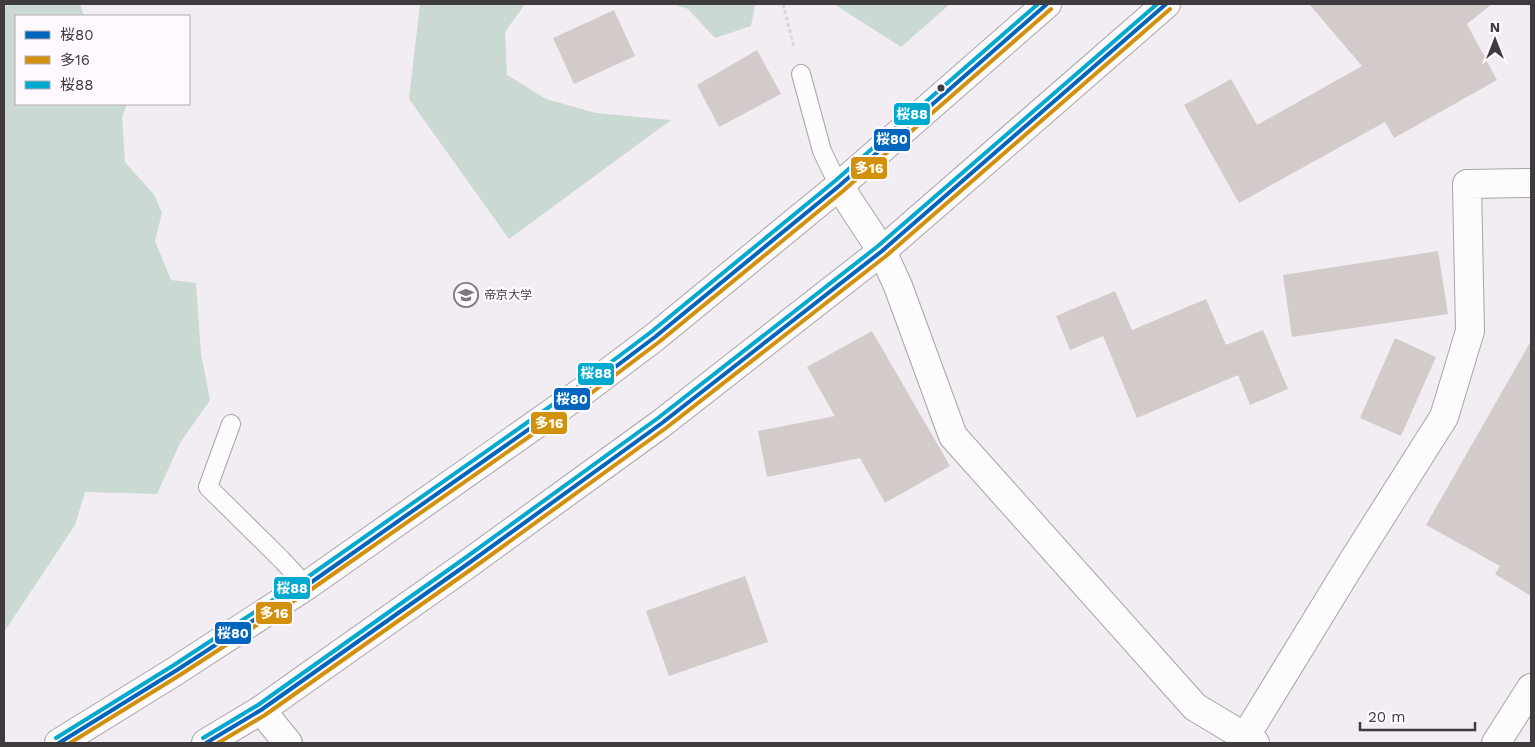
<svg xmlns="http://www.w3.org/2000/svg" width="1535" height="747" font-family="'Work Sans','Noto Sans JP',sans-serif">
<rect width="100%" height="100%" fill="#f2edf2"/>
<g fill="#cad9d2">
<path d="M4,4H80L84,16H16V104H127L122,117L125,162L155,196L162,213L155,241L171,280L196,283L201,354L210,400L180,443L157,494L85,492L75,525L4,632Z"/>
<path d="M420,4H525L505,32L507,75L546,99L596,113L671,120L509,239L409,99Z"/>
<path d="M673,4H755L751,26L715,38L688,9Z"/>
<path d="M834,4H950L901,47Z"/>
</g>
<g fill="#d3cbca">
<path d="M1309,4H1492L1467,24L1497,80L1394,138L1385,122L1239,203L1184,105L1231,79L1257,125L1362,66Z"/>
<path d="M614,10L635,56L574,84L553,38Z"/>
<path d="M757,50L781,94L719,127L697,85Z"/>
<path d="M1438,251L1448,314L1292,337L1283,275Z"/>
<path d="M1115,291L1132,330L1206,299L1226,345L1263,330L1288,389L1250,405L1238,375L1137,418L1103,336L1070,350L1056,316Z"/>
<path d="M872,331L950,466L885,503L860,458L767,477L758,431L835,416L807,367Z"/>
<path d="M1395,338L1436,357L1401,436L1360,418Z"/>
<path d="M1531,341V596L1495,574L1500,566L1426,525Z"/>
<path d="M745,576L768,642L669,676L646,611Z"/>
</g>
<g fill="none" stroke-linecap="round" stroke-linejoin="round">
<defs>
<g id="service">
<path d="M801,74L822,151L839,186"/>
<path d="M231,424L208,487L282,560L306,586"/>
</g>
<g id="minor">
<path d="M839,186L882,251L898,286L953,436L1195,707L1255,743"/>
<path d="M261,710L288,743"/>
<path d="M1245,737L1351,564L1444,417L1470,331L1467,184L1531,183"/>
<path d="M1496,743L1531,688"/>
</g>
<g id="primary">
<path d="M59,743L177,670L306,586L586,389L655,337L839,186L1047,4"/>
<path d="M206,743L261,710L469,563L662,423L882,251L1166,4"/>
</g>
</defs>
<use href="#service" stroke="#a8a4a8" stroke-width="20"/>
<use href="#minor" stroke="#a8a4a8" stroke-width="30"/>
<use href="#primary" stroke="#a8a4a8" stroke-width="30"/>
<path stroke="#d8d7d8" stroke-width="3" stroke-dasharray="4 2.5" stroke-linecap="butt" d="M783,4L794,47"/>
<use href="#service" stroke="#fdfcfd" stroke-width="18"/>
<use href="#minor" stroke="#fdfcfd" stroke-width="28"/>
<use href="#primary" stroke="#fdfcfd" stroke-width="28"/>
<defs>
<g id="bus-1">
<path d="M59,743L177,670L306,586L586,389L655,337L839,186L1047,4"/>
<path d="M206,743L261,710L469,563L662,423L882,251L1166,4"/>
</g>
<g id="bus-2">
<path d="M70,743L180,675L309,591L590,394L659,342L843,191L1051,9"/>
<path d="M218,743L265,715L473,568L666,428L886,256L1170,9"/>
</g>
<g id="bus-3">
<path d="M56,738L174,665L302,581L582,384L651,332L835,181L1038,4"/>
<path d="M203,738L258,705L465,558L658,418L878,246L1157,4"/>
</g>
</defs>
<use href="#bus-1" stroke="#fff9ff" stroke-width="8"/>
<use href="#bus-2" stroke="#fff9ff" stroke-width="8"/>
<use href="#bus-3" stroke="#fff9ff" stroke-width="8"/>
<use href="#bus-1" stroke="#0065bd" stroke-width="4"/>
<use href="#bus-2" stroke="#d2910c" stroke-width="4"/>
<use href="#bus-3" stroke="#00a9ce" stroke-width="4"/>
</g>
<defs>
<symbol id="university-ring" viewBox="-11 -11 22 22"><circle r="9.5" fill="#fff9ff" stroke="#7e797d" stroke-width="1.5"/><path d="M0-5L7-2L0 1L-7-2ZM-4 1L0 2.5L4 1V4Q0 6-4 4Z" fill="#7e797d"/></symbol>
</defs>
<g fill-rule="evenodd">
<use href="#university-ring" x="452" y="281" width="28" height="28"/>
</g>
<circle fill="#3f3b3e" stroke="#fff9ff" stroke-width="2" cx="941" cy="88" r="4.5"/>
<g text-anchor="middle" dominant-baseline="central" stroke-width="4.5" stroke-linejoin="round" paint-order="stroke">
<g font-size="12" fill="#3f3b3e" stroke="#fff9ff" text-anchor="start">
<text x="484" y="295">帝京大学</text>
</g>
</g>
<g stroke="#fff9ff" stroke-width="2">
<rect x="893" y="102" width="38" height="24" rx="5" fill="#00a9ce"/>
<rect x="873" y="128" width="38" height="24" rx="5" fill="#0065bd"/>
<rect x="850" y="156" width="38" height="24" rx="5" fill="#d2910c"/>
<rect x="577" y="362" width="38" height="24" rx="5" fill="#00a9ce"/>
<rect x="553" y="387" width="38" height="24" rx="5" fill="#0065bd"/>
<rect x="530" y="411" width="38" height="24" rx="5" fill="#d2910c"/>
<rect x="273" y="576" width="38" height="24" rx="5" fill="#00a9ce"/>
<rect x="255" y="601" width="38" height="24" rx="5" fill="#d2910c"/>
<rect x="214" y="621" width="38" height="24" rx="5" fill="#0065bd"/>
</g>
<g font-size="14" text-anchor="middle" font-weight="bold" fill="#fff">
<text x="912" y="119">桜88</text>
<text x="892" y="144">桜80</text>
<text x="869" y="173">多16</text>
<text x="596" y="378">桜88</text>
<text x="572" y="404">桜80</text>
<text x="549" y="428">多16</text>
<text x="292" y="593">桜88</text>
<text x="274" y="618">多16</text>
<text x="233" y="638">桜80</text>
</g>
<rect width="1535" height="747" fill="none" stroke="#3f3b3e" stroke-width="10"/>
<rect x="15" y="15" width="175" height="90" fill="#fff9ff" stroke="#b2adb2"/>
<rect x="25" y="31" width="25" height="8" fill="#0065bd" stroke="#b2adb2"/>
<text x="60" y="40" font-size="15" fill="#3f3b3e">桜80</text>
<rect x="25" y="56" width="25" height="8" fill="#d2910c" stroke="#b2adb2"/>
<text x="60" y="65" font-size="15" fill="#3f3b3e">多16</text>
<rect x="25" y="81" width="25" height="8" fill="#00a9ce" stroke="#b2adb2"/>
<text x="60" y="90" font-size="15" fill="#3f3b3e">桜88</text>
<g transform="translate(1495 40)" stroke="#fff9ff" stroke-width="4" paint-order="stroke">
<path d="M0-4L9 19L0 12L-9 19Z" fill="#3f3b3e"/>
<text y="-8" font-size="14" font-weight="bold" text-anchor="middle" fill="#3f3b3e">N</text>
</g>
<path d="M1360 722v8h115v-8" fill="none" stroke="#3f3b3e" stroke-width="2.5"/>
<text x="1368" y="722" font-size="15" fill="#3f3b3e" stroke="#fff9ff" stroke-width="4" paint-order="stroke">20 m</text>
</svg>
